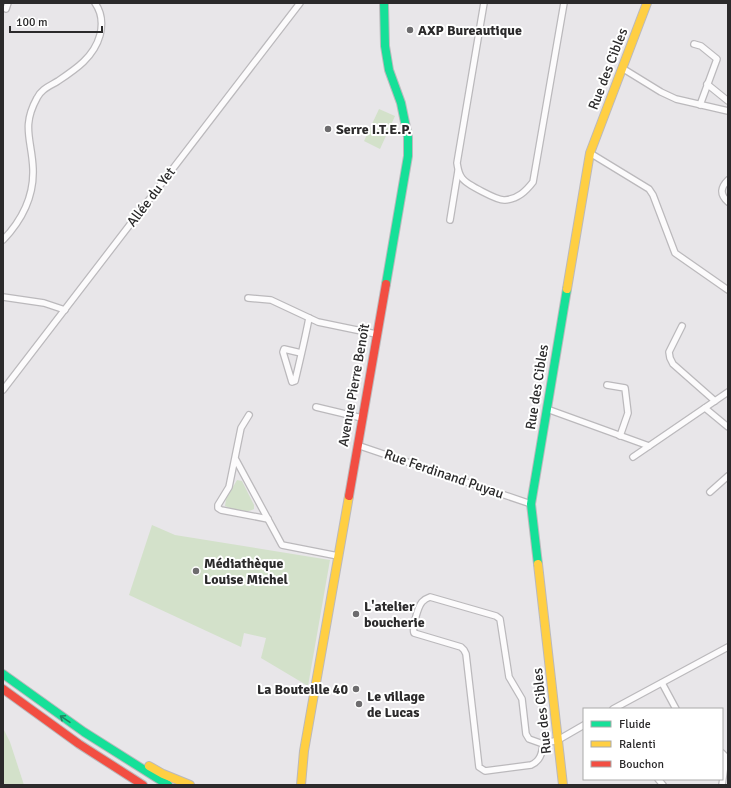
<svg xmlns="http://www.w3.org/2000/svg" width="731" height="788" font-family="Signika,sans-serif">
<rect width="100%" height="100%" fill="#e8e6e9"/>
<g fill="#d3e1ca">
<path d="M379,109L395,116L380,149L364,141Z"/>
<path d="M237,480L242,481L254,505V509C246,514 233,510 225,506L226,499Z"/>
<path d="M152,525L175,535L330,560L308,686L261,658L266,638L244,633L241,647L129,595Z"/>
<path d="M3,728L10,742L24,785H3Z"/>
</g>
<g fill="none" stroke-linecap="round" stroke-linejoin="round">
<defs>
<g id="street">
<path d="M484,3L457,163C458,168 458,173 462,178C466,184 498,201 505,200C518,199 526,191 533,182L564,3"/>
<path d="M6,9L8,3"/>
<path d="M694,44L701,46L717,59L700,105"/>
<path d="M622,68L661,92L676,99L728,111"/>
<path d="M707,84L728,101"/>
<path d="M590,153L649,189L653,195L675,253L728,290"/>
<path d="M728,180C721,187 719,194 728,202"/>
<path d="M450,220L458,171"/>
<path d="M3,240C22,220 34,197 33,169C32,140 21,127 37,98C41,89 50,86 58,81C76,69 94,57 100,35C103,23 102,13 95,3"/>
<path d="M3,297L44,303L65,310"/>
<path d="M248,298L271,300L318,322L376,334"/>
<path d="M682,326L669,352L670,358L673,364L715,401"/>
<path d="M301,353L284,349L283,352L292,382L295,381C300,360 305,339 309,318"/>
<path d="M607,385L625,388L628,413L620,436"/>
<path d="M3,390L300,3"/>
<path d="M316,407L362,418"/>
<path d="M705,408L728,427"/>
<path d="M547,409L649,446"/>
<path d="M249,415L241,428L229,487L218,505V508L221,510L268,519"/>
<path d="M357,445L531,504"/>
<path d="M633,457L728,392"/>
<path d="M236,460L282,545L338,556"/>
<path d="M710,492L728,476"/>
<path d="M662,683L676,709"/>
<path d="M613,709L728,647"/>
<path d="M543,744L529,739L526,734L522,699L509,677L500,619L496,616L430,597C427,598 425,599 422,602C418,607 412,627 414,633L461,647L464,650L466,654L479,767L485,771L531,765C540,761 542,754 543,744L558,740L584,725"/>
<path d="M658,779L663,785"/>
<path d="M722,785L726,757L722,753"/>
</g>
<g id="fast">
<path d="M384,3L385,46L389,70L401,103L408,137V156L386,284"/>
<path d="M538,564L531,504L567,289"/>
<path d="M3,674L84,732L168,785"/>
</g>
<g id="slow">
<path d="M567,289L590,153L647,3"/>
<path d="M538,564L563,785"/>
<path d="M149,766L163,774L190,785"/>
<path d="M301,785L304,751L349,496"/>
</g>
<g id="jam">
<path d="M349,496L386,284"/>
<path d="M3,689L79,744L143,785"/>
</g>
</defs>
<use href="#street" stroke="#bbb9bc" stroke-width="8"/>
<use href="#fast" stroke="#bbb9bc" stroke-width="10"/>
<use href="#slow" stroke="#bbb9bc" stroke-width="10"/>
<use href="#jam" stroke="#bbb9bc" stroke-width="10"/>
<use href="#street" stroke="#fcfbfc" stroke-width="5.5"/>
<use href="#fast" stroke="#16e098" stroke-width="8"/>
<use href="#slow" stroke="#ffcf43" stroke-width="8"/>
<use href="#jam" stroke="#f24e42" stroke-width="8"/>
</g>
<defs><path id="oneway-shaft" d="M-6 0H5M1.5-3L5.5 0L1.5 3" fill="none" stroke-width="1.6" stroke-linecap="round" stroke-linejoin="round"/></defs>
<use stroke="#208562" href="#oneway-shaft" transform="translate(65 719) rotate(-146)"/>
<g fill="#6d6c6e" stroke="#fff" stroke-width="1.5">
<circle cx="410" cy="30" r="4"/>
<circle cx="328" cy="129" r="4"/>
<circle cx="196" cy="571" r="4"/>
<circle cx="356" cy="614" r="4"/>
<circle cx="356" cy="689" r="4"/>
<circle cx="359" cy="704" r="4"/>
</g>
<g text-anchor="middle" dominant-baseline="central" stroke-width="4" stroke-linejoin="round" paint-order="stroke">
<g font-size="14" font-weight="bold" fill="#2b2a2b" stroke="#fff" text-anchor="start">
<text x="418" y="30">AXP Bureautique</text>
<text x="336" y="129">Serre I.T.E.P.</text>
<text x="204" y="563">Médiathèque<tspan x="204" dy="16">Louise Michel</tspan></text>
<text x="364" y="606">L'atelier<tspan x="364" dy="16">boucherie</tspan></text>
<text x="348" y="689" text-anchor="end">La Bouteille 40</text>
<text x="367" y="696">Le village<tspan x="367" dy="16">de Lucas</tspan></text>
</g>
<g font-size="14" fill="#2b2a2b" stroke="#fff">
<text transform="translate(608 69) rotate(-69)">Rue des Cibles</text>
<text transform="translate(151 197) rotate(-53)">Allée du Yet</text>
<text transform="translate(354 385) rotate(-80)">Avenue Pierre Benoît</text>
<text transform="translate(537 387) rotate(-81)">Rue des Cibles</text>
<text transform="translate(444 474) rotate(19)">Rue Ferdinand Puyau</text>
<text transform="translate(542 711) rotate(-96)">Rue des Cibles</text>
</g>
</g>
<rect width="731" height="788" fill="none" stroke="#2b2a2b" stroke-width="8"/>
<rect x="583" y="708" width="140" height="72" fill="#ffffff" stroke="#aaaaaa"/>
<rect x="591" y="721" width="20" height="6" fill="#16e098" stroke="#aaaaaa"/>
<text x="619" y="728" font-size="12" fill="#2b2a2b">Fluide</text>
<rect x="591" y="741" width="20" height="6" fill="#ffcf43" stroke="#aaaaaa"/>
<text x="619" y="748" font-size="12" fill="#2b2a2b">Ralenti</text>
<rect x="591" y="761" width="20" height="6" fill="#f24e42" stroke="#aaaaaa"/>
<text x="619" y="768" font-size="12" fill="#2b2a2b">Bouchon</text>
<path d="M10 26v6h92v-6" fill="none" stroke="#2b2a2b" stroke-width="2"/>
<text x="16" y="26" font-size="12" fill="#2b2a2b" stroke="#ffffff" stroke-width="3" paint-order="stroke">100 m</text>
</svg>
